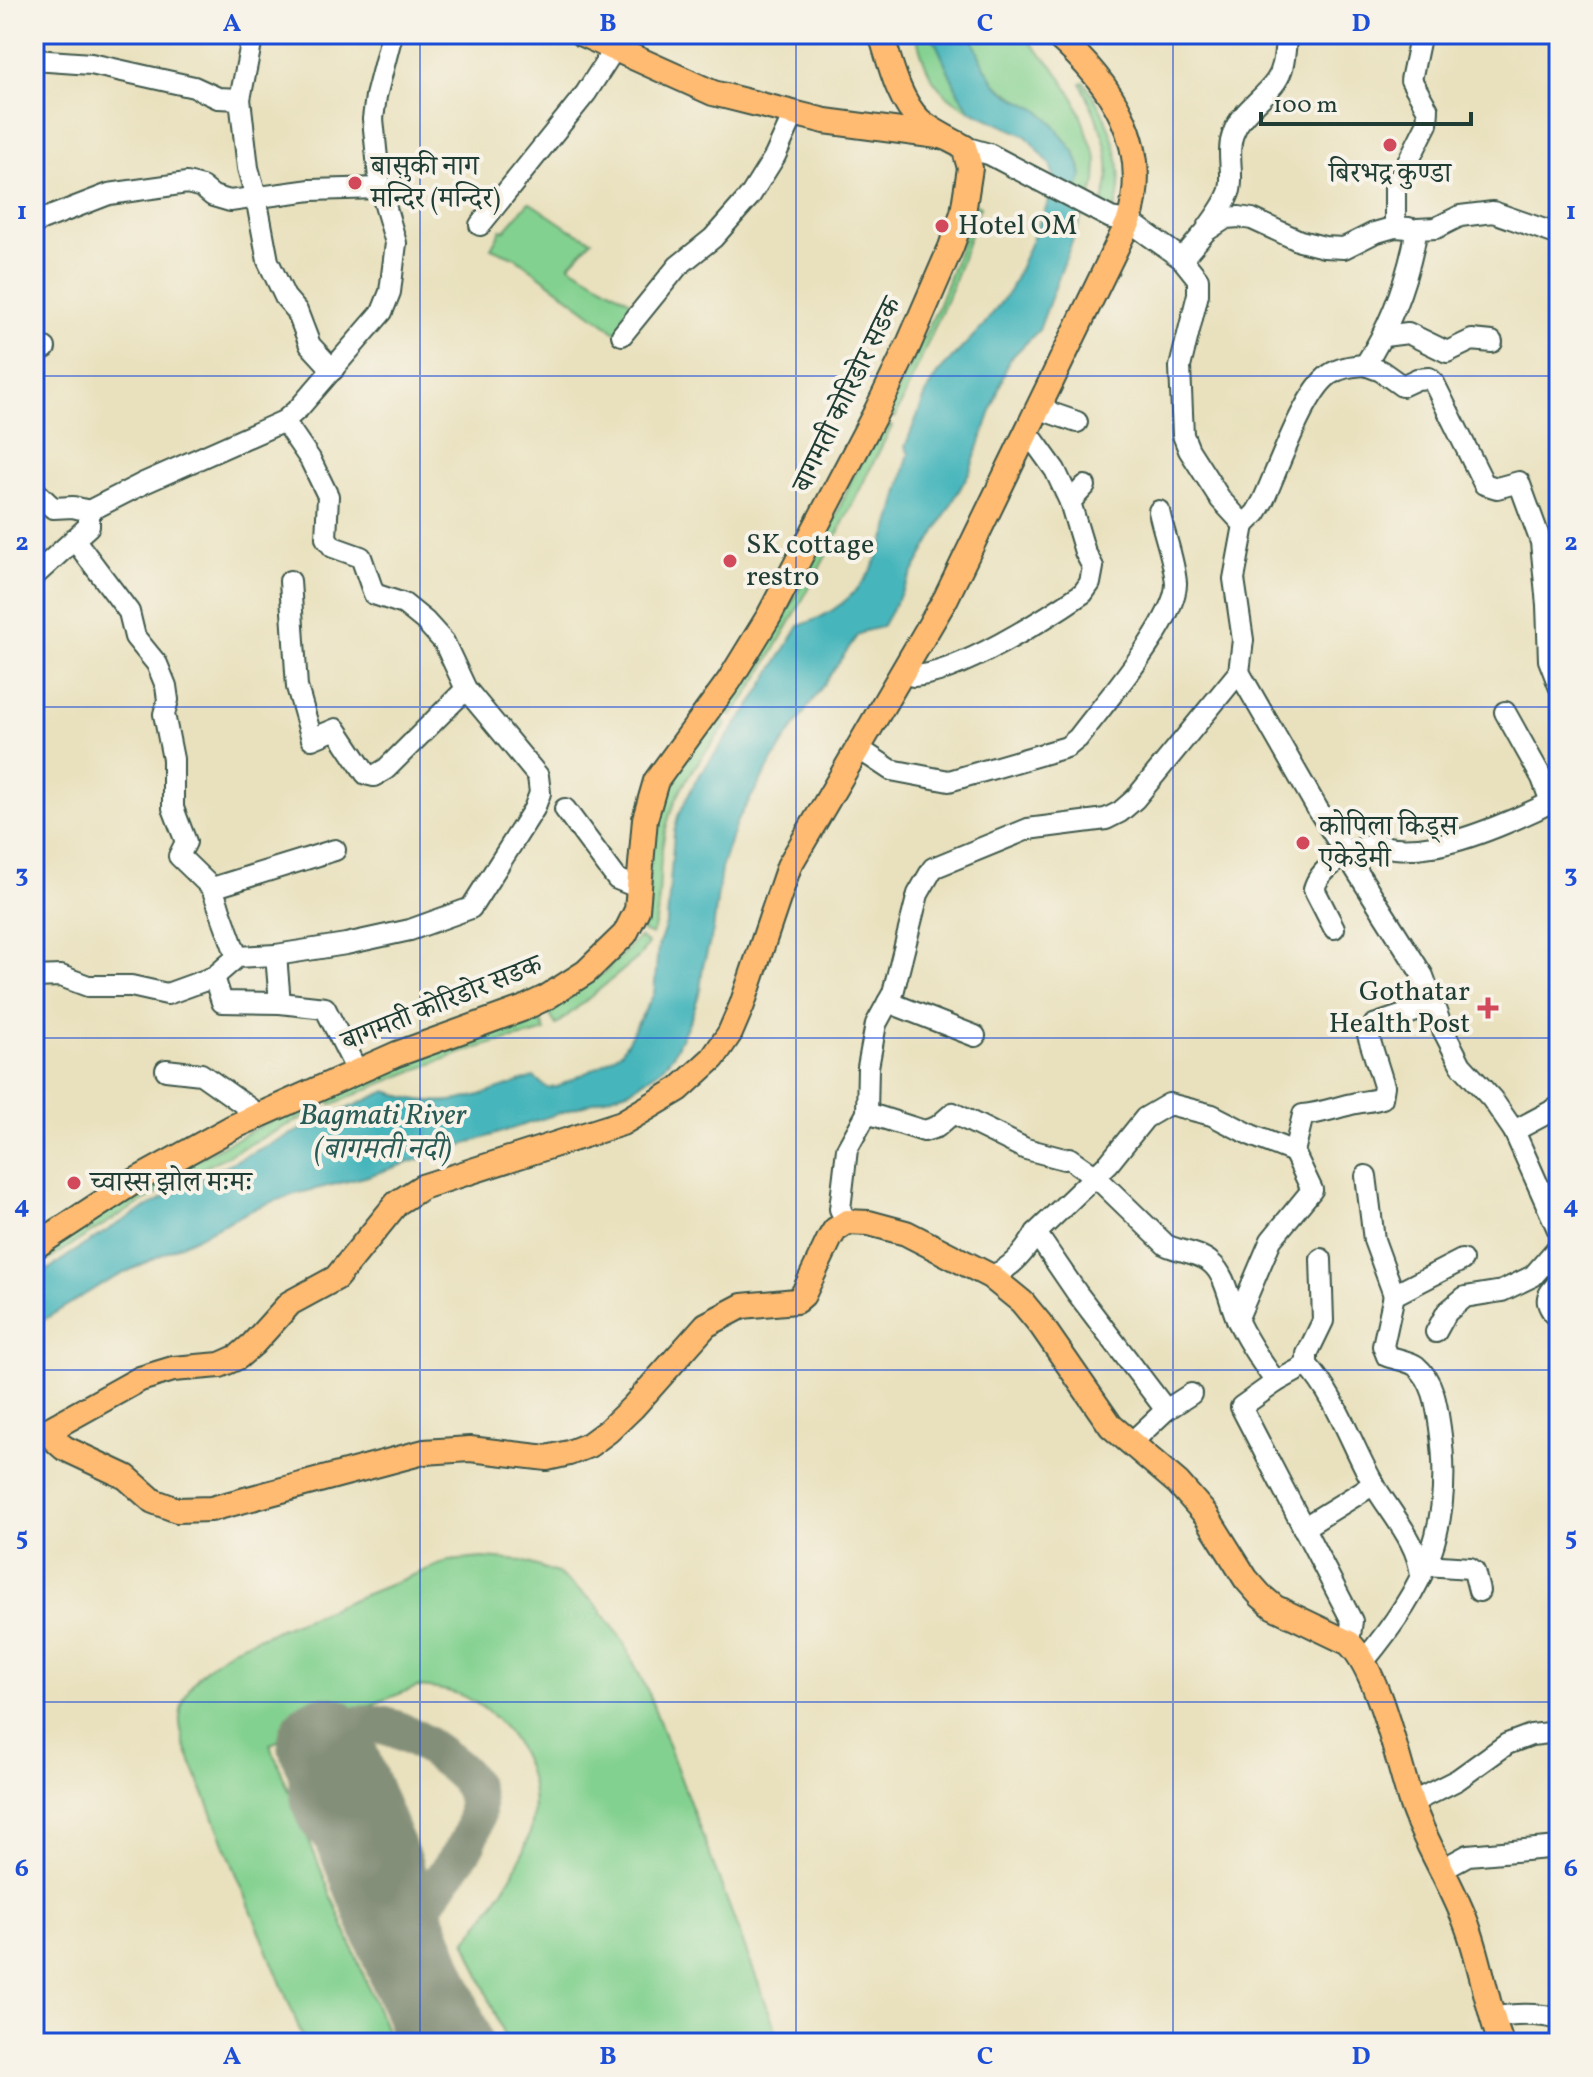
<svg xmlns="http://www.w3.org/2000/svg" width="1593" height="2077" font-family="Vollkorn,'Noto Serif Devanagari',serif">
<rect width="100%" height="100%" fill="#f7f3e8"/>
<filter id="ink" filterUnits="userSpaceOnUse"><feTurbulence type="fractalNoise" baseFrequency=".0125" numOctaves="2"/><feDisplacementMap in="SourceGraphic" scale="16" xChannelSelector="R" yChannelSelector="G"/><feConvolveMatrix kernelMatrix="1 2 1 2 8 2 1 2 1" color-interpolation-filters="sRGB"/></filter>
<filter id="wash" filterUnits="userSpaceOnUse"><feTurbulence type="fractalNoise" baseFrequency=".006" numOctaves="4" result="noise"/><feDisplacementMap in="SourceGraphic" scale="32" xChannelSelector="R" yChannelSelector="G"/><feGaussianBlur stdDeviation="1.8" result="paint"/><feColorMatrix in="noise" values="0 0 0 0 0 0 0 0 0 0 0 0 0 0 0 0 0 1.4 0 .05"/><feComposite in="paint" operator="in"/></filter>
<g filter="url(#wash)">
<rect width="100%" height="100%" fill="#e9e1be"/>
<g fill="#83d190" stroke="#518762" stroke-width="2">
<path d="M916,34H932L959,94L971,111C935,93 925,72 916,34Z"/>
<path d="M971,34H1022L1055,69L1075,100L1097,160L1096,183L1082,215L1077,191L1082,177L1080,166L1075,153L1020,101L995,83L981,60Z"/>
<path d="M1084,82C1109,117 1131,171 1113,213L1101,206C1120,162 1099,123 1081,83Z"/>
<path d="M529,202L569,229L592,240L569,265L639,306L617,333L516,258L491,248L501,230L504,231Z"/>
<path d="M976,204L980,206L951,290L895,418L887,415L938,307Z"/>
<path d="M882,422L892,426C856,496 823,566 784,633C768,661 752,692 731,716L723,710L787,612L830,531L851,480Z"/>
<path d="M718,716L727,724C697,762 668,798 662,849C658,878 662,906 652,935L642,931C655,897 645,861 653,827C662,784 692,751 718,716Z"/>
<path d="M639,937L648,944L639,957L556,1025L547,1010L605,972Z"/>
<path d="M538,1015L545,1031C525,1038 504,1039 484,1046C432,1062 381,1083 331,1105L325,1093Z"/>
<path d="M318,1096L323,1108C223,1156 125,1207 34,1270V1257L134,1192Z"/>
<path d="M483,1558L522,1561L557,1573L594,1602L622,1639L648,1692L781,2043H507L466,1942C490,1909 516,1876 529,1836C546,1783 515,1721 465,1697C450,1690 433,1688 417,1687L270,1744L391,2043H305L184,1744C183,1736 179,1726 180,1718C182,1686 208,1665 233,1648L448,1561Z"/>
</g>
<path fill="#46b6bc" stroke="#327a78" stroke-width="2" d="M932,34H971L981,60L995,83L1009,95L1037,109L1049,119L1075,153L1080,166L1082,177L1077,191L1082,215L1039,330L1009,360L970,471L882,627L865,631L857,636L782,745L736,823L721,869L713,931L703,966L700,991L691,1018L673,1055L661,1069L630,1090L365,1177L295,1194L258,1207L102,1284L34,1326V1280C141,1200 266,1145 387,1091C444,1114 480,1095 534,1077L547,1088L557,1087L600,1066L622,1051L654,994L658,947L667,921L674,833L678,816L696,780L753,702L799,626C884,598 888,527 909,453L905,447L928,389L938,373L983,326L1010,290L1051,196L1054,178L1050,164L1026,136L971,111L959,94Z"/>
<g fill="none" stroke-linecap="round" stroke-linejoin="round">
<path stroke="#848f79" stroke-width="38" d="M385,1892C377,1881 369,1868 360,1858C346,1843 324,1835 315,1816C307,1799 306,1780 314,1763C341,1704 394,1721 436,1752C455,1766 474,1778 476,1803C479,1843 447,1868 428,1899C417,1918 417,1944 415,1965"/>
<path stroke="#848f79" stroke-width="94" d="M325,1743L445,2043"/>
</g>
</g>
<g filter="url(#ink)">
<g fill="none" stroke-linecap="round" stroke-linejoin="round">
<defs>
<g id="minor">
<path d="M253,34L240,99L248,168L256,197L268,261L285,297L297,311L310,345L333,370"/>
<path d="M34,60L91,64L194,87L218,98L240,99"/>
<path d="M34,223L109,194L187,183L202,187L213,196L230,201L311,190L380,188"/>
<path d="M480,225L586,93L615,48"/>
<path d="M1208,227C1216,216 1226,203 1230,190C1234,172 1226,153 1233,134C1241,111 1263,100 1276,81C1286,67 1284,49 1287,34"/>
<path d="M1409,228L1395,227V188L1427,124L1428,110L1411,80L1419,42L1417,34"/>
<path d="M1182,259L1206,231L1226,218L1239,217L1252,219L1300,241L1324,247L1344,248L1374,233L1395,227"/>
<path d="M622,335L678,266L713,238L750,196L775,156L794,114"/>
<path d="M1384,336L1408,333L1447,352L1472,340L1492,342"/>
<path d="M34,351L45,348"/>
<path d="M1365,365L1381,371L1402,386L1417,379L1429,378L1434,383L1484,484L1497,488L1519,482L1541,542L1547,605L1549,660L1559,686"/>
<path d="M1040,402L1051,413L1077,422"/>
<path d="M1027,431L1055,470L1070,502"/>
<path d="M34,490L53,508L73,507L89,511"/>
<path d="M1244,525L1256,513L1263,501C1277,471 1304,393 1329,375C1340,367 1353,366 1365,365C1392,324 1408,278 1417,229L1436,228L1460,216L1493,212L1559,235"/>
<path d="M74,539L129,612L135,637L157,664L166,686L168,700L164,714L173,759V808L186,842L179,856L212,888L237,957"/>
<path d="M34,576L89,526V511L144,483L284,421L299,408L382,312L390,292L396,243L380,188L373,119L376,96L392,34"/>
<path d="M290,581L297,687L312,739L336,729L366,774L374,776L386,769L466,689"/>
<path d="M908,666L914,676C958,674 1045,619 1083,593L1090,583L1093,567L1085,552L1070,502L1085,486"/>
<path d="M1239,672L1317,808L1423,976L1442,1028L1461,1065L1492,1099L1514,1131L1559,1232"/>
<path d="M1505,712L1542,778L1551,802"/>
<path d="M858,748L891,770L949,781L1067,747L1078,738C1101,707 1177,620 1176,583C1174,559 1164,535 1159,511"/>
<path d="M565,809L617,879L639,888"/>
<path d="M212,888L335,850"/>
<path d="M1334,928L1314,889C1319,869 1346,853 1365,847C1375,843 1385,847 1395,848C1406,849 1421,848 1432,846C1468,841 1527,815 1559,798"/>
<path d="M276,955L280,1003"/>
<path d="M34,977L61,976L88,986H131L167,994L214,977L237,957L276,955L346,944L410,930L471,908L534,809L540,793L538,776L466,689L444,642L425,621L404,604L374,594L361,557L333,547L326,538L328,496L310,459L284,421"/>
<path d="M214,977L222,1002L280,1003L325,1008L357,1071"/>
<path d="M888,1002L975,1036"/>
<path d="M166,1070L201,1074L259,1115"/>
<path d="M867,1113L924,1131L937,1127L953,1113L1026,1149L1064,1159L1069,1158L1096,1177L1166,1245C1180,1252 1199,1252 1211,1263C1226,1275 1229,1301 1237,1319C1246,1340 1262,1363 1276,1382L1241,1407L1352,1621L1349,1643"/>
<path d="M1514,1131L1559,1107"/>
<path d="M1366,1176L1374,1240L1394,1295"/>
<path d="M847,1222L840,1209L847,1149L867,1113L868,1067L876,1024L893,993L918,894L933,868L1028,829L1106,819L1120,812L1135,799L1239,672L1243,640L1234,579L1244,525L1221,500L1189,450L1183,435L1180,367L1198,294V279L1182,259L1129,221L1111,218L989,154L964,147"/>
<path d="M1036,1233L1077,1293L1166,1410"/>
<path d="M990,1276C1011,1270 1025,1252 1036,1233L1109,1163L1145,1118L1169,1104L1212,1115L1251,1135L1294,1152"/>
<path d="M1559,1282C1542,1300 1546,1302 1559,1321"/>
<path d="M1237,1320L1271,1240L1312,1190L1294,1152L1303,1115C1322,1113 1337,1107 1356,1103C1365,1101 1373,1101 1382,1098L1384,1086L1368,1035L1374,1025L1434,1005"/>
<path d="M1436,1332L1447,1312L1465,1297L1502,1291L1533,1276L1559,1246"/>
<path d="M1307,1365V1354L1323,1321L1321,1259"/>
<path d="M1276,1382L1307,1365C1337,1398 1351,1444 1373,1483C1390,1513 1418,1541 1421,1576"/>
<path d="M1131,1443L1166,1410L1191,1394"/>
<path d="M1303,1528L1374,1484"/>
<path d="M1426,1565L1470,1568L1474,1571L1479,1591"/>
<path d="M1364,1661C1426,1586 1454,1527 1440,1428C1437,1407 1434,1381 1416,1366C1409,1361 1395,1359 1387,1356L1383,1346L1394,1295L1462,1260"/>
<path d="M1411,1803L1457,1780L1507,1744L1531,1735L1559,1732"/>
<path d="M1442,1869L1468,1855L1559,1847"/>
<path d="M1491,2018C1514,2014 1537,2013 1559,2019"/>
</g>
<g id="major">
<path d="M582,34L713,93L825,121L938,136"/>
<path d="M34,1247L135,1181L233,1127L397,1054L522,1009L547,997L586,972L625,934L637,910L645,819L656,781L729,681L769,616L875,414L908,346L951,247L963,213L970,168L964,147C949,139 933,132 920,121C898,100 890,62 881,34"/>
<path d="M56,1426L55,1440L64,1448L126,1477L153,1501L177,1510L211,1509L424,1452L470,1449L547,1458L569,1453L589,1445L608,1431L633,1407L706,1325L742,1306L796,1301L803,1295L830,1238L835,1230L847,1222L869,1223L906,1233L990,1276L1022,1302L1041,1325L1111,1426L1178,1483L1206,1515L1246,1579L1261,1596L1274,1607L1349,1643C1379,1672 1397,1760 1411,1802C1426,1847 1454,1886 1469,1931C1482,1968 1487,2007 1501,2043"/>
<path d="M34,1438L140,1379L173,1369L220,1365L238,1357L253,1344L290,1303L336,1278L397,1203L422,1187L622,1123L679,1089L713,1058L730,1033L742,1005L789,866L946,598L1129,221C1153,144 1111,83 1055,34"/>
</g>
</defs>
<use href="#minor" stroke="#3d5649" stroke-width="24"/>
<use href="#major" stroke="#3d5649" stroke-width="28"/>
<use href="#minor" stroke="#fff" stroke-width="20"/>
<use href="#major" stroke="#ffbb71" stroke-width="24"/>
</g>
</g>
<path fill="none" stroke="#1d4ed8" stroke-width="2" stroke-opacity="0.55" d="M420,34V2043M796,34V2043M1173,34V2043M34,376H1559M34,707H1559M34,1038H1559M34,1370H1559M34,1702H1559"/>
<g fill="#d1495b" stroke="#f7f3e8" stroke-width="3">
<circle cx="1390" cy="145" r="8"/>
<circle cx="355" cy="183" r="8"/>
<circle cx="942" cy="226" r="8"/>
<circle cx="730" cy="561" r="8"/>
<circle cx="1303" cy="843" r="8"/>
<path d="M1484 996h8v8h8v8h-8v8h-8v-8h-8v-8h8z"/>
<circle cx="74" cy="1183" r="8"/>
</g>
<g text-anchor="middle" dominant-baseline="central" stroke-width="8" stroke-linejoin="round" paint-order="stroke">
<g font-size="28" fill="#1f3d34" stroke="#f7f3e8" text-anchor="start">
<text x="371" y="167">बासुकी नाग<tspan x="371" dy="32">मन्दिर (मन्दिर)</tspan></text>
<text x="1390" y="174" text-anchor="middle">बिरभद्र कुण्डा</text>
<text x="958" y="226">Hotel OM</text>
<text x="746" y="545">SK cottage<tspan x="746" dy="32">restro</tspan></text>
<text x="1319" y="827">कोपिला किड्स<tspan x="1319" dy="32">एकेडेमी</tspan></text>
<text x="1470" y="992" text-anchor="end">Gothatar<tspan x="1470" dy="32">Health Post</tspan></text>
<text x="90" y="1183">च्वास्स झोल मःमः</text>
</g>
<g font-size="28" fill="#1f3d34" stroke="#f7f3e8">
<text transform="translate(848 395) rotate(-64)">बागमती कोरिडोर सडक</text>
<text transform="translate(442 1004) rotate(-22)">बागमती कोरिडोर सडक</text>
</g>
<g font-size="30" font-style="italic" fill="#295b56" stroke="#f7f3e8">
<text x="383" y="1116">Bagmati River<tspan x="383" dy="34">(बागमती नदी)</tspan></text>
</g>
</g>
<rect width="1593" height="2077" fill="none" stroke="#f7f3e8" stroke-width="88"/>
<path d="M1261 112v12h210v-12" fill="none" stroke="#1f3d34" stroke-width="4"/>
<text x="1273" y="112" font-size="24" fill="#1f3d34" stroke="#f7f3e8" stroke-width="6" paint-order="stroke">100 m</text>
<rect x="44" y="44" width="1505" height="1989" fill="none" stroke="#1d4ed8" stroke-width="3"/>
<g font-size="26" text-anchor="middle" font-weight="bold" fill="#1d4ed8">
<text x="232" y="31">A</text>
<text x="608" y="31">B</text>
<text x="985" y="31">C</text>
<text x="1361" y="31">D</text>
<text x="22" y="219">1</text>
<text x="1571" y="219">1</text>
<text x="22" y="550">2</text>
<text x="1571" y="550">2</text>
<text x="22" y="882">3</text>
<text x="1571" y="882">3</text>
<text x="22" y="1213">4</text>
<text x="1571" y="1213">4</text>
<text x="22" y="1545">5</text>
<text x="1571" y="1545">5</text>
<text x="22" y="1876">6</text>
<text x="1571" y="1876">6</text>
<text x="232" y="2064">A</text>
<text x="608" y="2064">B</text>
<text x="985" y="2064">C</text>
<text x="1361" y="2064">D</text>
</g>
</svg>
